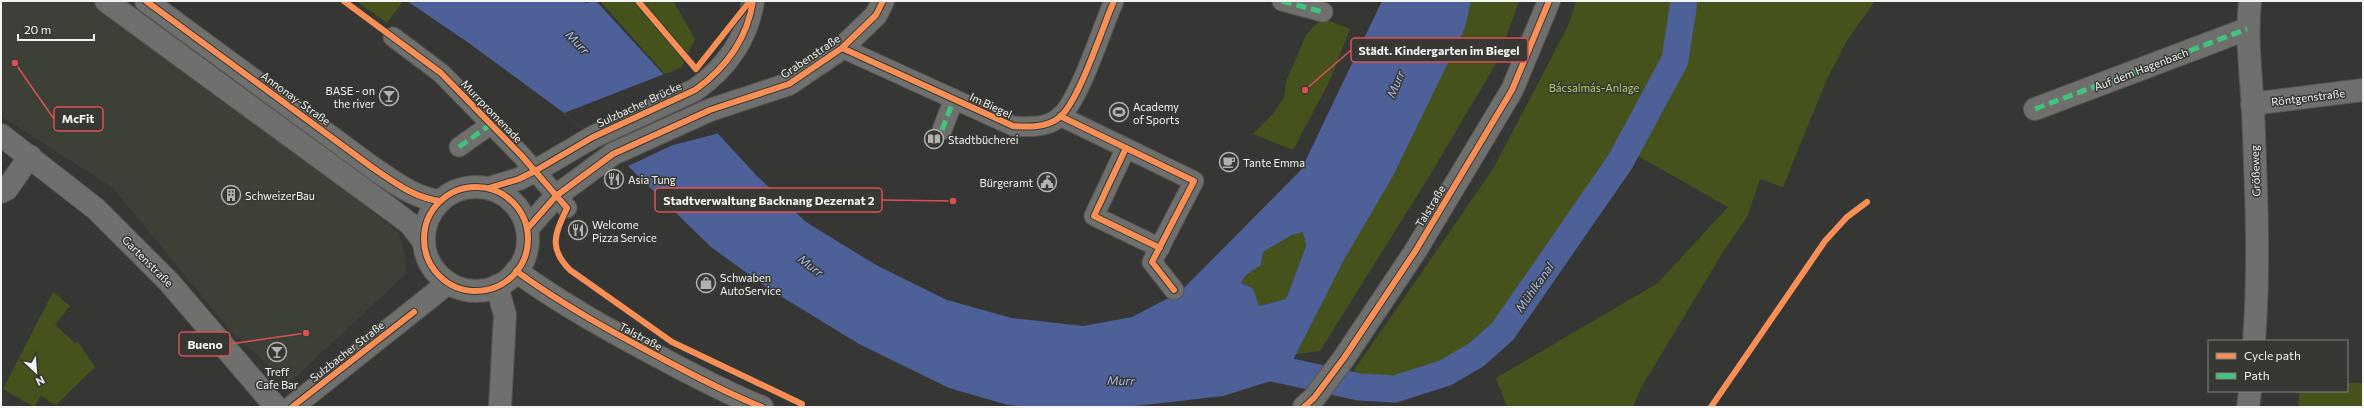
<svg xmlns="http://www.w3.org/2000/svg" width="2364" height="408" font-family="Commissioner,sans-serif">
<rect width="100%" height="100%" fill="#363735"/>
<path fill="#3c4036" d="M1,1H94L293,147L399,233L405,253L406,274L288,384L229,329L113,188L1,116Z"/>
<g fill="#45521b">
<path d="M356,1H403L387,23Z"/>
<path d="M600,1H673L695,39L681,68L665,74Z"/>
<path d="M1471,1H1519L1498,60L1427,180L1320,351L1296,354L1345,258L1393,175L1465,28Z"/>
<path d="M1576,1H1875L1846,42L1827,79L1783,187L1760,179L1747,217L1723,252L1641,388L1633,407H1507L1496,378L1658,283L1728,207L1617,144L1483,340C1461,358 1427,378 1398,381C1382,382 1364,379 1348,379L1493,169L1568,26Z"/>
<path d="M1322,18L1350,29L1329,82L1293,150L1253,134L1273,114L1284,97L1286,82L1306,35Z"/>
<path d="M1303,232L1306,246L1286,299L1259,306L1253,288L1241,283L1246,275L1261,265L1263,252L1292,235Z"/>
<path d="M53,292L70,306L55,325L75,343L78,342L95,367L56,405L41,396L34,407L3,389Z"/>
<path d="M2347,383H2363V407H2298L2300,391H2347Z"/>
</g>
<path fill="#4d6097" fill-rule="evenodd" d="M407,1H585V3L596,1L756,175L806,222L876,265L947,300L1012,318L1083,326L1132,317L1180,292L1301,170L1382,1H1471L1465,28L1393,176L1345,258L1291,364L1271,381L1223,396L1127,407H1026L1008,405L949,388L859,344L769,289L711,247L628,166L564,113L466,41ZM1303,232L1306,246L1286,299L1259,306L1253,288L1241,283L1246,275L1261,265L1263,252L1292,235Z"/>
<path fill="#363735" d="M667,73L720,133L673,145L628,166L564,113Z"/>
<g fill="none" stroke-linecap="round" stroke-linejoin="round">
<path stroke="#4d6097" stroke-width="27" d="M1250,363L1359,387L1395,389L1445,373L1476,355L1503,331L1620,162L1675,60L1684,1"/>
<defs>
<g id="pedestrian">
<path d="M1282,1L1323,12"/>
<path d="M393,37L441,73L521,155L567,208"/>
<path d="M842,48L1013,126C1028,127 1047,128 1060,117C1080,99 1102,28 1114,1"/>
<path d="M1060,116L1194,181L1152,262L1174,290"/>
<path d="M942,130L954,99"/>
<path d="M459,147L490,125"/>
<path d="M1126,148L1094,216L1160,248"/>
</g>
<g id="minor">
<path d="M2250,1C2246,38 2251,73 2253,110C2256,187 2260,264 2254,341"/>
<path d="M2252,104L2363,90"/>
<path d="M2035,109L2247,29"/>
<path d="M1,135L96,209L169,282L276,407"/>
<path d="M489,188L519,179L535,171L593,137L695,90C726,68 747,40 753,1"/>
<path d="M1,192L7,189L30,156"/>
<path d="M527,229L556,196L613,154L710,110L789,84L842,48L876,15L883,1"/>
<path d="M497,286L505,315L500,407"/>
<path d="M2248,407L2250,391"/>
</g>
<g id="tertiary">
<path d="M106,1L393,211L410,224L424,242"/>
<path d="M146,1L373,168C394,182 414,198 440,201"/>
<circle cx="476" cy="239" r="52"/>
<path d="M516,271C563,305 612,332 663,359C695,376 728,394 762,407"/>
<path d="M292,407L448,283"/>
<path d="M1304,407L1314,398L1344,358L1416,250L1512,90L1549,1"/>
</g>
</defs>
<use href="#pedestrian" stroke="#555654" stroke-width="21"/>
<use href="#minor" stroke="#555654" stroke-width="24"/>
<use href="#tertiary" stroke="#555654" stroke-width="24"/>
<use href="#pedestrian" stroke="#6f6f6e" stroke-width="19"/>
<use href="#minor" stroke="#6f6f6e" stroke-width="22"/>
<use href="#tertiary" stroke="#6f6f6e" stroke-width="22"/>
<g stroke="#40c37c" stroke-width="5" stroke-dasharray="10 5" stroke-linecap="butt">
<path d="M1282,1L1323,12"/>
<path d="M2035,109L2247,29"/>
<path d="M942,130L954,99"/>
<path d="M459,147L490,125"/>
</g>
<defs>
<g id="cycleway">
<path d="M146,1L373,168C394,182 414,198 440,201"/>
<path d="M344,1L441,73L521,155L567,208C555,234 548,248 570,270L672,342L802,404L801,407"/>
<path d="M638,1L696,69L750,1"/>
<path d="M842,48L1013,126C1028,127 1047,128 1060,117C1080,99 1102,28 1114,1"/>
<path d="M1060,116L1194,181L1152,262L1174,290"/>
<path d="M1126,148L1094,216L1160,248"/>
<circle cx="476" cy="239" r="52"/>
<path d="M489,188L519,179L535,171L593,137L695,90C726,68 747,40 753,1"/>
<path d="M527,229L556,196L613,154L710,110L789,84L842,48L876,15L883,1"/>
<path d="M516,271C563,305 612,332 663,359C695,376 728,394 762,407"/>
<path d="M292,407L414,312"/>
<path d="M1304,407L1314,398L1344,358L1416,250L1512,90L1549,1"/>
<path d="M1711,407L1825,241L1847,217L1867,202"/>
</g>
</defs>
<use href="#cycleway" stroke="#373834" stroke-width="8"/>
<use href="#cycleway" stroke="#f78f57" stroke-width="6"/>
</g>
<defs>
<symbol id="bar-ring" viewBox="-11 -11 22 22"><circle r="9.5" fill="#373834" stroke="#b1b2af" stroke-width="1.5"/><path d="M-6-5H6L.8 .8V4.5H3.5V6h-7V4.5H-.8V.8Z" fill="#b1b2af"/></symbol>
<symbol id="stadium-ring" viewBox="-11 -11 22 22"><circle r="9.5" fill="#373834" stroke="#b1b2af" stroke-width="1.5"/><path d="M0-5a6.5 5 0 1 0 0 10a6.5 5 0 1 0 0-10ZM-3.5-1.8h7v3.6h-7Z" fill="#b1b2af"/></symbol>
<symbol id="library-ring" viewBox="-11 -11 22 22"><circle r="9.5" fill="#373834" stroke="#b1b2af" stroke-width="1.5"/><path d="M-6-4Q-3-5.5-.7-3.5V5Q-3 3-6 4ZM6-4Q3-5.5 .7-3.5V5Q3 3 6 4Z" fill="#b1b2af"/></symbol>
<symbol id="cafe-ring" viewBox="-11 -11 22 22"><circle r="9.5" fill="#373834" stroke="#b1b2af" stroke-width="1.5"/><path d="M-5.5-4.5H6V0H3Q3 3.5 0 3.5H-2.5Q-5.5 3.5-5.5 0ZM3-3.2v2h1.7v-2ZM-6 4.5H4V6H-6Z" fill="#b1b2af"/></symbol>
<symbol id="restaurant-ring" viewBox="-11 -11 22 22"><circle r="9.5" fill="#373834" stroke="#b1b2af" stroke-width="1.5"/><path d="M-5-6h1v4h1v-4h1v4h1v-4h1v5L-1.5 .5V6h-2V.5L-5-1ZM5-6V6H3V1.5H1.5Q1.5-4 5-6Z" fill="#b1b2af"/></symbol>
<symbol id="civic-ring" viewBox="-11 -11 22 22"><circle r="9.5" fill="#373834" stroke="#b1b2af" stroke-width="1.5"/><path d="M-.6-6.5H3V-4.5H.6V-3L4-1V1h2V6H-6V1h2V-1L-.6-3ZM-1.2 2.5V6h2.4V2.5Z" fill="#b1b2af"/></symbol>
<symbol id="building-ring" viewBox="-11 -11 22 22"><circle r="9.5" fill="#373834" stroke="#b1b2af" stroke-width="1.5"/><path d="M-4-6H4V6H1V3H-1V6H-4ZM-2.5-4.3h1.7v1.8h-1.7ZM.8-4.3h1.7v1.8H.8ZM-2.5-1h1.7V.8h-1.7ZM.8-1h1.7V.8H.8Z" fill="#b1b2af"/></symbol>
<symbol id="shop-ring" viewBox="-11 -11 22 22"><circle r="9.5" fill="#373834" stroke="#b1b2af" stroke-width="1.5"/><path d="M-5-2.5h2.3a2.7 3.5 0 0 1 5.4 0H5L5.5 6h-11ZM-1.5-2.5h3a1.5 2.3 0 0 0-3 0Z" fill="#b1b2af"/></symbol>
</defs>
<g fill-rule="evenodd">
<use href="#bar-ring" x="378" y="85" width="22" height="22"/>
<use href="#stadium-ring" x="1108" y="101" width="22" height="22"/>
<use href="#library-ring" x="923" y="128" width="22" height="22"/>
<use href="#cafe-ring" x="1218" y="151" width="22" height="22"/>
<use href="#restaurant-ring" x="603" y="168" width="22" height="22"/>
<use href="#civic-ring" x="1036" y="171" width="22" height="22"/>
<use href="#building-ring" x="220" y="184" width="22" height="22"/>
<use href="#restaurant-ring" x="567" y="219" width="22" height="22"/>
<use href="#shop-ring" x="695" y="272" width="22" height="22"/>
<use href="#bar-ring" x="266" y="341" width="22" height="22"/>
</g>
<g text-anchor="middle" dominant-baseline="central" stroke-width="3" stroke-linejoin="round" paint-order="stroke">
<g font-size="11" fill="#f3f4f1" stroke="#373834">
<text transform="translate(810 56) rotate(-34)">Grabenstraße</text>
<text transform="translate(2141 69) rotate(-21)">Auf dem Hagenbach</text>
<text transform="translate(2308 97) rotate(-7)">Röntgenstraße</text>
<text transform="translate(296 98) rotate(36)">Annonay-Straße</text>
<text transform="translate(639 104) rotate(-25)">Sulzbacher Brücke</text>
<text transform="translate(991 105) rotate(25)">Im Biegel</text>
<text transform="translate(492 111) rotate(46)">Murrpromenade</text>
<text transform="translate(2255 171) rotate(-92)">Größeweg</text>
<text transform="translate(1430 206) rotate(-59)">Talstraße</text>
<text transform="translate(148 261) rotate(45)">Gartenstraße</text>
<text transform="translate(641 336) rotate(28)">Talstraße</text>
<text transform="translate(347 351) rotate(-38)">Sulzbacher Straße</text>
</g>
<g font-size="11" fill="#b2ce6b" stroke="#373834">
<text x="1594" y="87">Bácsalmás-Anlage</text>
</g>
<g font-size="11" fill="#f3f4f1" stroke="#373834" text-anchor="start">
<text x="375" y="90" text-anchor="end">BASE - on<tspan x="375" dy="13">the river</tspan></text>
<text x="1133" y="106">Academy<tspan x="1133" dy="13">of Sports</tspan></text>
<text x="948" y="139">Stadtbücherei</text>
<text x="1243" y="162">Tante Emma</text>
<text x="628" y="179">Asia Tung</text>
<text x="1033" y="182" text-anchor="end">Bürgeramt</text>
<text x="245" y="195">SchweizerBau</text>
<text x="592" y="224">Welcome<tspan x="592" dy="13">Pizza Service</tspan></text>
<text x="720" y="277">Schwaben<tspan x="720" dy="13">AutoService</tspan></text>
<text x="277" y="371" text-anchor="middle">Treff<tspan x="277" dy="13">Cafe Bar</tspan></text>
</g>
<g font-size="12" font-style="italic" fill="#aabef2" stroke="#373834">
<text transform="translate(578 42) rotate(46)">Murr</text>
<text transform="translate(1395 84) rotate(-67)">Murr</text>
<text transform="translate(811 265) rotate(37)">Murr</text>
<text transform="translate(1534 287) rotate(-55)">Mühlkanal</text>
<text transform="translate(1121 380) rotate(1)">Murr</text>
</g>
</g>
<path fill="none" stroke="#dc5150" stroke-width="1.5" d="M1305 90L1351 50M15 63L54 119M953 201L882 200M306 333L230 344"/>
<g fill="#dc5150" stroke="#373834" stroke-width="1.5">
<circle cx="1305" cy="90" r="4"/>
<circle cx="15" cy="63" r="4"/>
<circle cx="953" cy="201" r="4"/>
<circle cx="306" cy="333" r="4"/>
</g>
<g fill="#373834" stroke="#dc5150" stroke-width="1.5">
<rect x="1351" y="38" width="177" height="24" rx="4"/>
<rect x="54" y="107" width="49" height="24" rx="4"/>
<rect x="655" y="188" width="227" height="24" rx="4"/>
<rect x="179" y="332" width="51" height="24" rx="4"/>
</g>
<g font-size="12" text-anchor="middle" font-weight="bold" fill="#f3f4f1">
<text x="1439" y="55">Städt. Kindergarten im Biegel</text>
<text x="78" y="123">McFit</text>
<text x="769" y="205">Stadtverwaltung Backnang Dezernat 2</text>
<text x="205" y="349">Bueno</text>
</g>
<rect width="2364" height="408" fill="none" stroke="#f3f4f1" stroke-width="4"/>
<rect x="2208" y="340" width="140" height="52" fill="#373834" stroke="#828380"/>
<rect x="2216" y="353" width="20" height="6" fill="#f78f57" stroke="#828380"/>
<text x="2244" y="360" font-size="12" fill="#f3f4f1">Cycle path</text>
<rect x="2216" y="373" width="20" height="6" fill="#40c37c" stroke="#828380"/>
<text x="2244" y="380" font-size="12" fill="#f3f4f1">Path</text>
<g transform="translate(36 372) rotate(154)" stroke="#373834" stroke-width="3" paint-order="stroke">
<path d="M0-3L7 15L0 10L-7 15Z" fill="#f3f4f1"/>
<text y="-6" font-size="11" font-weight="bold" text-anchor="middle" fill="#f3f4f1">N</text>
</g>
<path d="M18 34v6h76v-6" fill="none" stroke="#f3f4f1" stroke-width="2"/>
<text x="24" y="34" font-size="12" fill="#f3f4f1" stroke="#373834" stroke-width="3" paint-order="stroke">20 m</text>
</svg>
